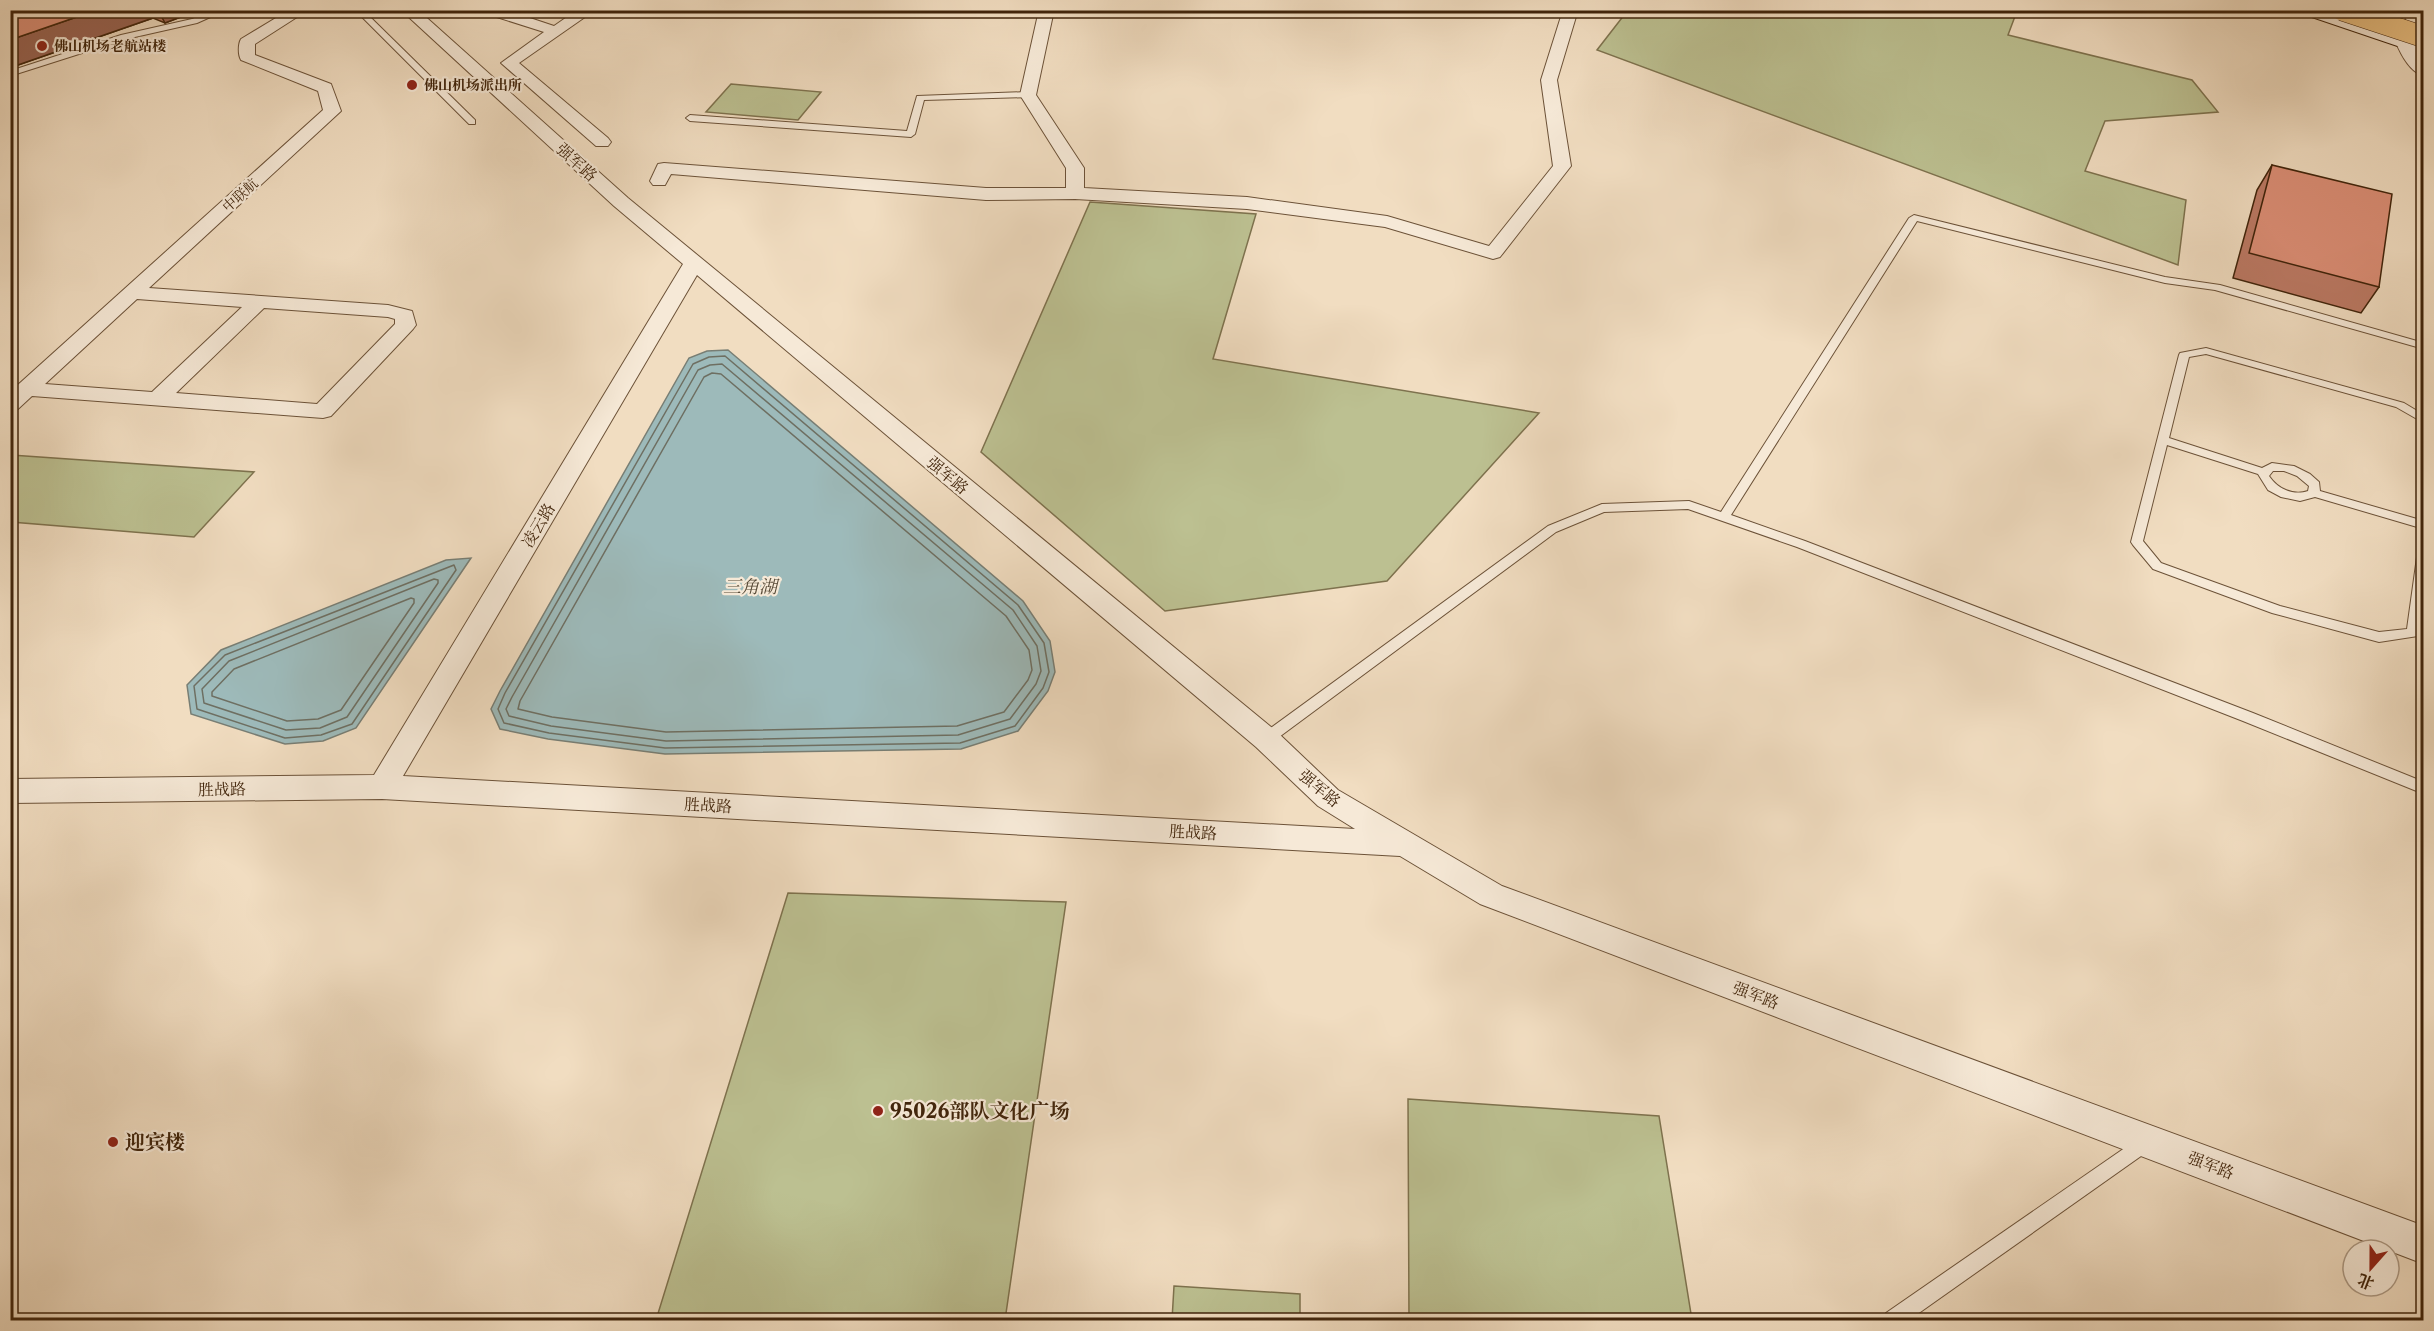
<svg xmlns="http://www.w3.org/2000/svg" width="2434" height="1331" font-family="'Libre Caslon Text','Noto Serif SC',serif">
<rect width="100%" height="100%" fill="#f1ddc1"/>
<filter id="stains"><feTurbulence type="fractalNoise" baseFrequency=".00333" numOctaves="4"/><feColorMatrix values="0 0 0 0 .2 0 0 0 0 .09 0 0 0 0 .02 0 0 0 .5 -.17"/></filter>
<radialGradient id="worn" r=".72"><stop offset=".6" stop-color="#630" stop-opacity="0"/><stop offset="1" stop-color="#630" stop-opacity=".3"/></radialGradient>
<g fill="#bcc091" stroke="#7e724e" stroke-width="1.5">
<path d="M1628,10L2017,11L2008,35L2192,80L2218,112L2105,121L2085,171L2186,200L2178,265L1597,50Z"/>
<path d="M731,84L821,92L798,120L706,112Z"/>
<path d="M1090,202L1256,214L1213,359L1539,413L1387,581L1165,611L981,452Z"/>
<path d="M11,455L254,472L194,537L11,522Z"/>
<path d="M788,893L1066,902L1005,1320H656Z"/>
<path d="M1408,1099L1659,1116L1692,1320H1409Z"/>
<path d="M1174,1286L1300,1294V1320H1172Z"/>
</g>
<g fill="#9dbaba" stroke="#787e74" stroke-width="1.5">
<path d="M728,350L1023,601L1050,641L1055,672L1048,691L1018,731L961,749L665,754L548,739L500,729L491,709L500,691L689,358L707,351Z"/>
<path d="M471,558L356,728L323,741L285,744L191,714L187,685L221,650L446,560Z"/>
</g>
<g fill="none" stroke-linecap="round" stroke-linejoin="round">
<g stroke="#6e6f62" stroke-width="1.5">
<path d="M725,356L1018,605L1044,643L1049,672L1043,688L1015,726L960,743L665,748L549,733L504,723L498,709L505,693L693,364L709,357Z"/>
<path d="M722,364L1013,610L1037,646L1041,671L1036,684L1010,719L958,735L666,741L551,726L509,716L506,709L512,697L698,370L710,365Z"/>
<path d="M712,373L721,374L1006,616L1029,650L1032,670L1028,680L1004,712L957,726L666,732L552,717L518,709L520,701L704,377Z"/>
<path d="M454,565L456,570L352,724L321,735L285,738L197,709L194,686L225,655Z"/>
<path d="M434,579L438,580V583L347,717L320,728L286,730L204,703L202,689L229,661Z"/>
<path d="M411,598L414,599V603L341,710L318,719L287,721L212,696V692L234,669Z"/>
</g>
<defs>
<g id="lane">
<path d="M215,10H226L197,23L126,39L10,76V71L121,35L192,19Z"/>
<path d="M355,10H363L475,120V124H469Z"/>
<path d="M1028,92L1032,95L1031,97L924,100L915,134L911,137L690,121L686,118L690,115L907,131L917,96Z"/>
<path d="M1914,215L2165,277L2220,285L2424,343V349L2215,290L2165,283L1917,221L1731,515L1805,541L2253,713L2424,782V794L2243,721L1797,547L1688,509L1604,512L1556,532L1271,743H1261L1259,739L1261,735L1548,526L1602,504L1689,501L1721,512L1909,218Z"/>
<path d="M2206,348L2404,403L2424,415V423L2396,407L2206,354L2189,357L2169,438L2262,468L2272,463L2294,466L2310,474L2319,482L2320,491L2424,521V529L2315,497L2300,501L2281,497L2268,490L2258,474L2167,445L2143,541L2161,563L2280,606L2379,632L2407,629L2418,550L2424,546V603L2418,636L2379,642L2272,613L2153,569L2133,545L2131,542L2179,355L2180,353ZM2284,471L2297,476L2309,486L2308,491C2293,496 2278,489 2269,476L2273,471Z"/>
<path d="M2145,1134L2151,1137L2154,1143L2151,1149L1909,1320H1884L1886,1313Z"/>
</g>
<g id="street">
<path d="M289,10H308L255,44V55L331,84L341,111L149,288L388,305L412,311L416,325L413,329L331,416L323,418L32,396L18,409L10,411V392L323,110L318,91L241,60C238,55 238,44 241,39ZM137,299L242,307L152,392L45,384ZM264,308L388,317L395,319V324L317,404L176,393Z"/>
<path d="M401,10H418L628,198L1276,731L1338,790L1502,886L2424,1226V1264L1480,904L1400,856L382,799L10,803V779L374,775L683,264L614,206ZM697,275L1256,747L1318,806L1355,829L403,776Z"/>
<path d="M482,10H506L554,26L577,10H595L519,63L608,138L611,142L608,146H596L501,63L544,32L484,13Z"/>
<path d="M1039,10H1054L1036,95L1084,168V188L1247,197L1387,216L1489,246L1553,166L1541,80L1563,10H1578L1557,80L1571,166L1500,257L1493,259L1385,227L1247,209L1075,199L986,200L671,174L665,185H653L650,181L658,164L664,163L986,188H1066V168L1020,95Z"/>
<path d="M2387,10H2402L2412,43L2424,62V76C2402,70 2390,29 2387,10Z"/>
</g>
<path id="secondary" d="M2301,10H2330L2424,42V55L2303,14Z"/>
</defs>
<use href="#lane" stroke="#6c5238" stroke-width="2"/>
<use href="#street" stroke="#6c5238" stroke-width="2"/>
<use href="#secondary" stroke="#40240b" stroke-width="2"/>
<use href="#lane" fill="#f6e9d7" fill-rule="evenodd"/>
<use href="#street" fill="#f6e9d7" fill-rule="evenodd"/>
<use href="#secondary" fill="#f6e9d7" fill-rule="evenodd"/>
<defs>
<path id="primary-bridge" d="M2342,10L2424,37"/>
</defs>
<use href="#primary-bridge" stroke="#40240b" stroke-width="22" stroke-linecap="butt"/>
<use href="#primary-bridge" stroke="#e8be80" stroke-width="21"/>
</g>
<g fill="#bc7a65" stroke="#40240b" stroke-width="1.5">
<path d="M10,10H199L165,23L153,18L18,65L10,62Z"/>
<path d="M2272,165L2379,287L2361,313L2233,278L2257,190Z"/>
</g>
<g fill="#996353" stroke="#40240b" stroke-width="1.5">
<path d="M97,10H149L153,18L18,65L10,54V40Z"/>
<path d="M158,10H199L165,23Z"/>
</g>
<g fill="#db8e76" stroke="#40240b" stroke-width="1.5">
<path d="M10,10H97L10,40Z"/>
<path d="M2272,165L2392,194L2379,287L2249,253Z"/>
</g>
<g fill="#8f2418" stroke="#f6e9d7" stroke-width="2">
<circle cx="42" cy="46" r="6"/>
<circle cx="412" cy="85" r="6"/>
<circle cx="878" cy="1111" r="6"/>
<circle cx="113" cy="1142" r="6"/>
</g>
<g text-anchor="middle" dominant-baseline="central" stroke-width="4.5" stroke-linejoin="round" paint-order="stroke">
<g font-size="14" font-weight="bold" fill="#40240b" stroke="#f6e9d7" text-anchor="start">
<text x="54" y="46">佛山机场老航站楼</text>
<text x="424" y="85">佛山机场派出所</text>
</g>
<g font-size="14" fill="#40240b" stroke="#f6e9d7">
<text transform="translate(240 195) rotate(-42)">中联航</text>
</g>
<g font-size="16" fill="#40240b" stroke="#f6e9d7">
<text transform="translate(577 162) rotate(42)">强军路</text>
<text transform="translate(948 475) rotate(40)">强军路</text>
<text transform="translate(538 525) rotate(-59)">凌云路</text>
<text transform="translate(1320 788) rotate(40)">强军路</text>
<text transform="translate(222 789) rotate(-1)">胜战路</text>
<text transform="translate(708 805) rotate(3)">胜战路</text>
<text transform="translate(1193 832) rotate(3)">胜战路</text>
<text transform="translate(1756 995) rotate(21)">强军路</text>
<text transform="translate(2211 1165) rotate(21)">强军路</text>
</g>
<g font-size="18" font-style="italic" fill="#574a37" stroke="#f6e9d7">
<text x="750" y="587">三角湖</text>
</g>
<g font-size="20" font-weight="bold" fill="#40240b" stroke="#f6e9d7" text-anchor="start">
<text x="890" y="1111">95026部队文化广场</text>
<text x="125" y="1142">迎宾楼</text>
</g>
</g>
<rect width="2434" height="1331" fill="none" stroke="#f1ddc1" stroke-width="36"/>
<rect x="12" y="12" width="2410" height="1307" fill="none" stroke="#40240b" stroke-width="3"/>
<rect x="18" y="18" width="2398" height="1295" fill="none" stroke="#40240b" stroke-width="1.5"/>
<g transform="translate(2371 1268) rotate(201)"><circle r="28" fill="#f6e9d7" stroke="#ad9a85" stroke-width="1.5"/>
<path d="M0-4.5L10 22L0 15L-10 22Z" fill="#8f2418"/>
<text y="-9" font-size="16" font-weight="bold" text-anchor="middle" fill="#40240b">北</text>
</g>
<rect width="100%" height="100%" filter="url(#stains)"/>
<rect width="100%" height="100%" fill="url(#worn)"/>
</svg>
